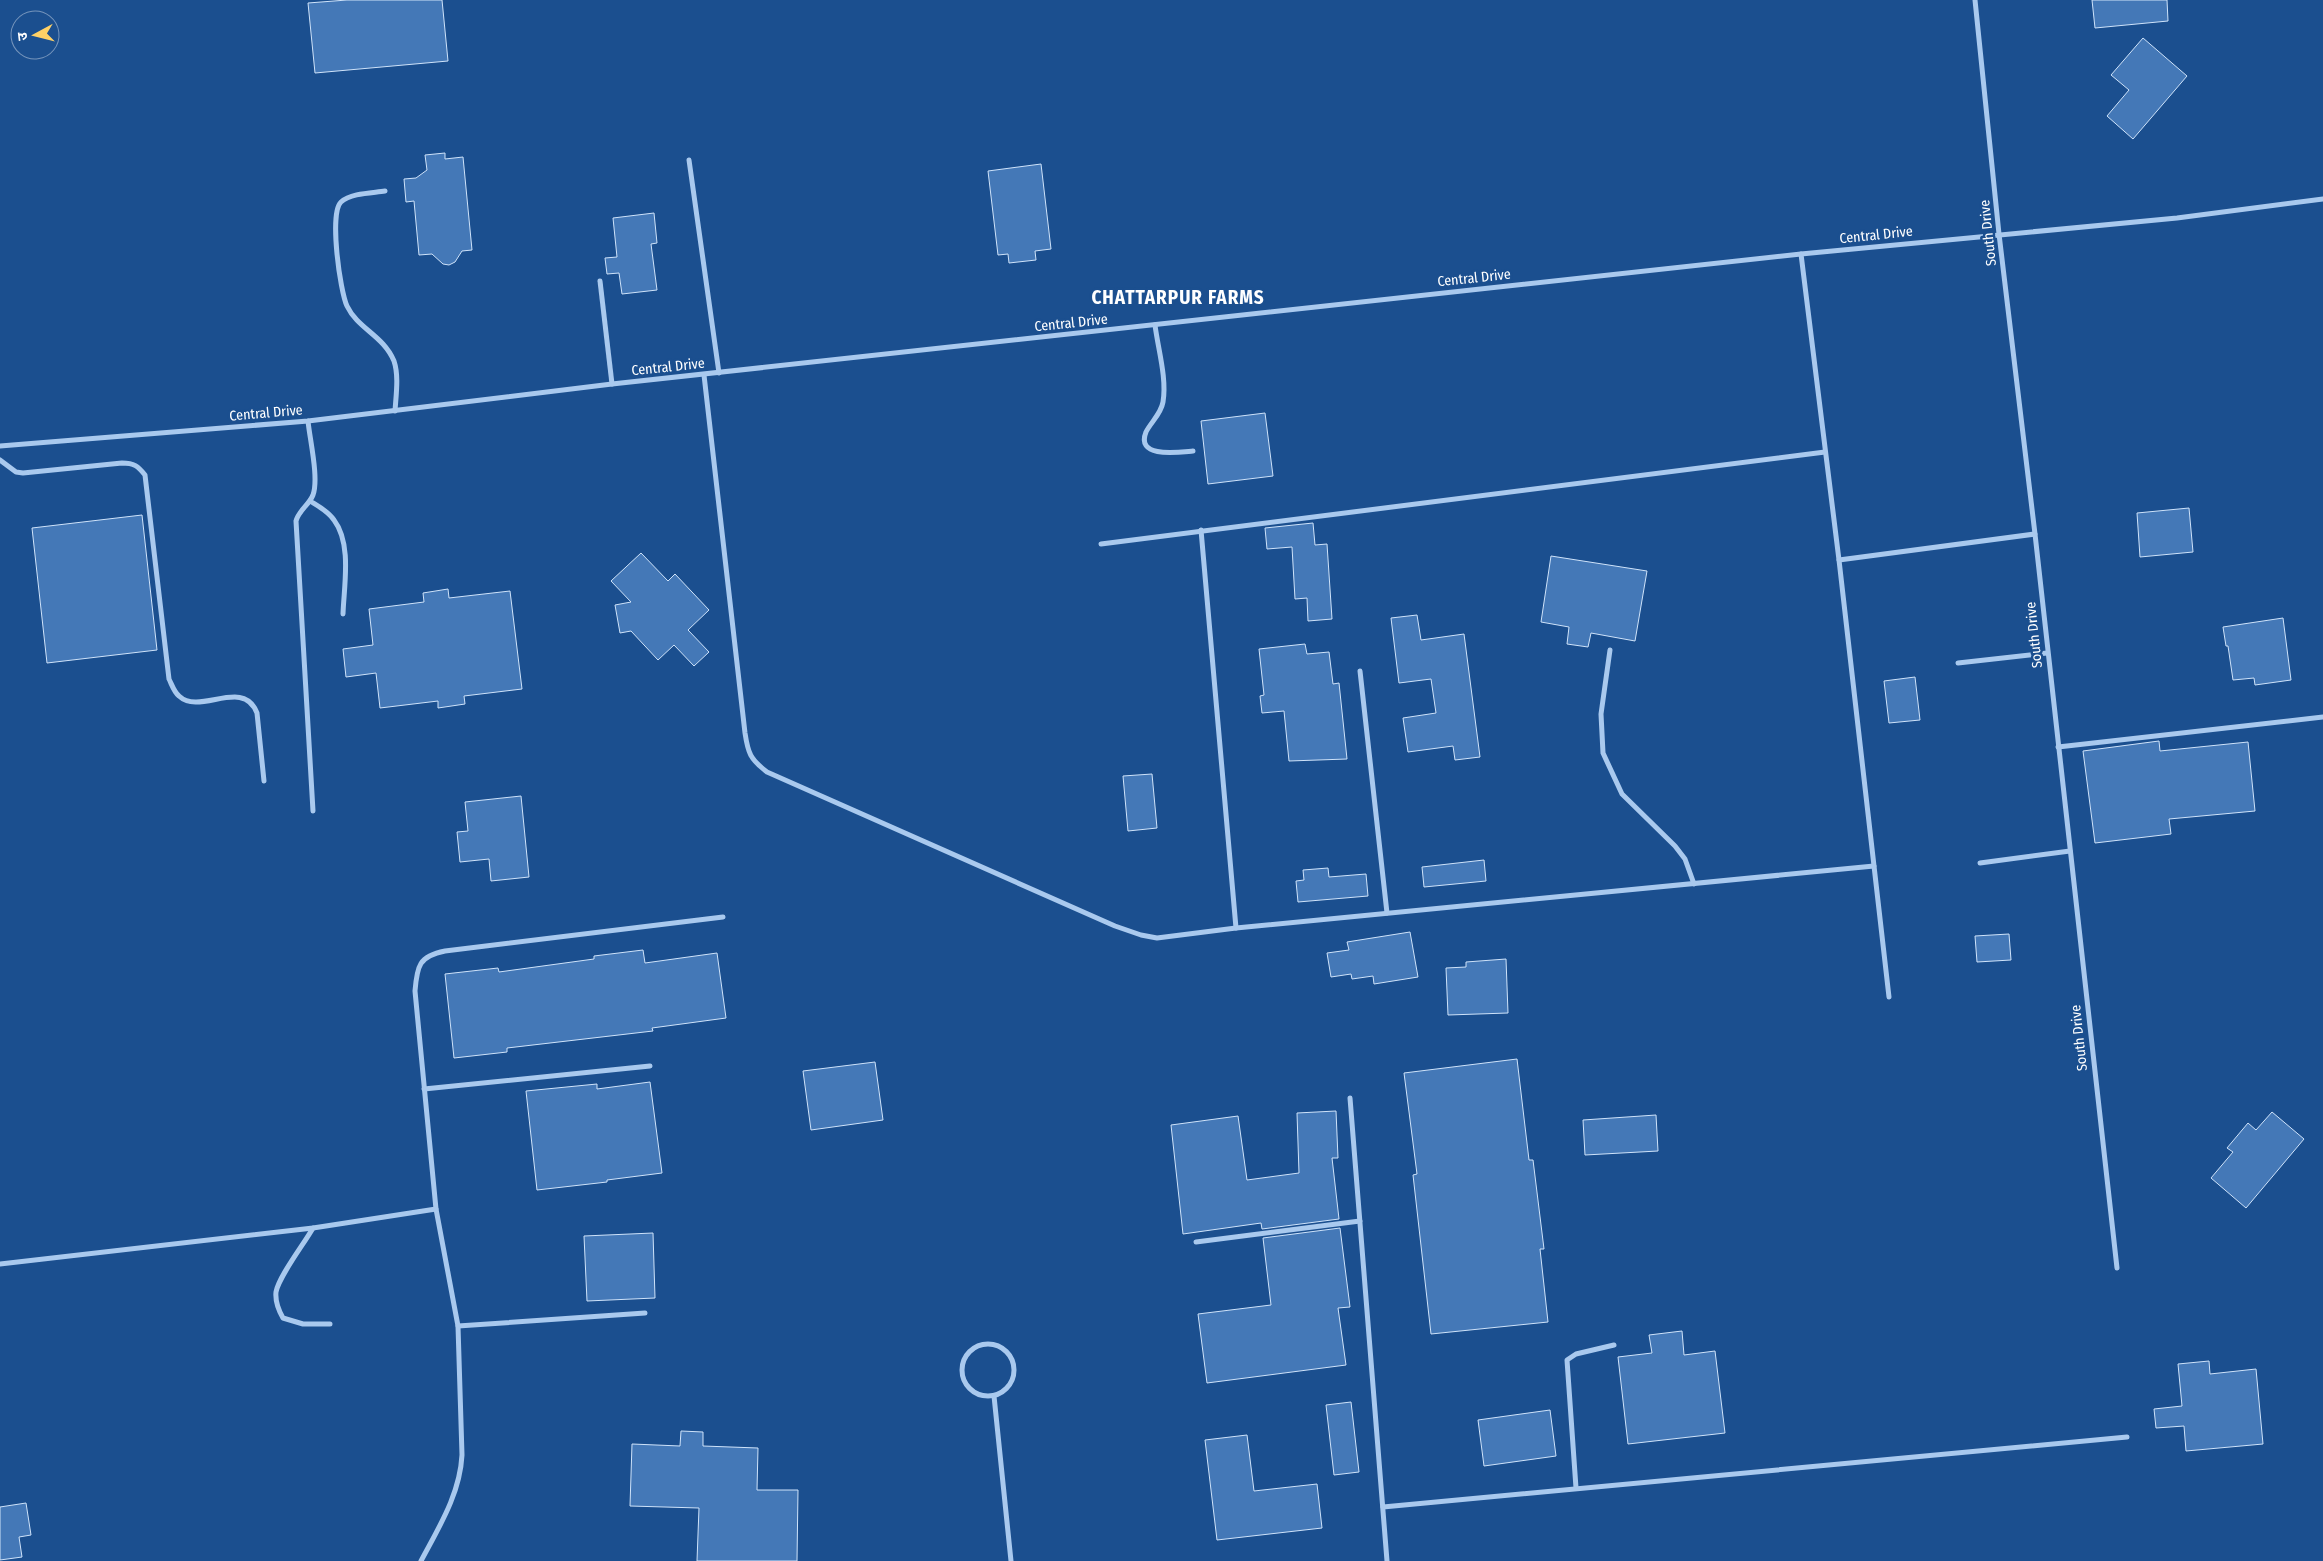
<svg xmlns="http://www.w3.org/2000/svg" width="2323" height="1561" font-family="'Fira Sans Condensed','Noto Sans Devanagari',sans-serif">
<rect width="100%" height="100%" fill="#1b4f8f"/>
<g fill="#4478b7" stroke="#cfe3fa">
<path d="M347,0H442L448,61L315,73L308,3Z"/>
<path d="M2092,0H2167L2168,21L2095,28Z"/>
<path d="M2143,38L2187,76L2133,139L2107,116L2129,90L2111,75Z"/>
<path d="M445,153V159L463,157L472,250L462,251L455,262L449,265L443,264L432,254L419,255L414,201L406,202L404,179L416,178L427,170L425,155Z"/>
<path d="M1041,164L1051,249L1035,251L1036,260L1009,263L1008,254L998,255L988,171Z"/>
<path d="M654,213L657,243L651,244L657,290L622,294L619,273L607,274L605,258L617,257L613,218Z"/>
<path d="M1265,413L1273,476L1208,484L1201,421Z"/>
<path d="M2189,508L2193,552L2140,557L2137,513Z"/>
<path d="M142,515L157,650L47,663L32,528Z"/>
<path d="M1313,523L1315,545L1327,544L1332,619L1308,621L1307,598L1295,599L1292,547L1267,549L1265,528Z"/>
<path d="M641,553L668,581L675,574L709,610L688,630L709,652L694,666L674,645L658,660L631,631L620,633L615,605L631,602L611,581Z"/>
<path d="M1551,556L1647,571L1635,641L1591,633L1588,647L1567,644L1569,627L1541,622Z"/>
<path d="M448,589L449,598L510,591L522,689L464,696L465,704L438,708V701L380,708L376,673L346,677L343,649L373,645L369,609L424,602L423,593Z"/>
<path d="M1417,615L1421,640L1464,634L1480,757L1455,760L1453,746L1408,752L1403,718L1436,713L1431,679L1399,683L1391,618Z"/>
<path d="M2283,618L2291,680L2255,685L2254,678L2233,680L2228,646H2226L2223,627Z"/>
<path d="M1305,644L1307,654L1329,652L1333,684L1339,683L1347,759L1289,761L1284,711L1262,713L1260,696L1264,695L1259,649Z"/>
<path d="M1915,677L1920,720L1889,723L1884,681Z"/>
<path d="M2159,741L2160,751L2248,742L2255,811L2169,819L2171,834L2095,843L2083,751Z"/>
<path d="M1152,774L1157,828L1128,831L1123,776Z"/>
<path d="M521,796L529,877L491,881L489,859L460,862L457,832L468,831L465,802Z"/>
<path d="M1484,860L1486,881L1424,887L1422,867Z"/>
<path d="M1328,868L1329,877L1366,874L1368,896L1298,902L1296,881L1304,880L1303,870Z"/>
<path d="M1410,932L1418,977L1374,984L1373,976L1352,979L1351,974L1331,977L1327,953L1349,950L1347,942Z"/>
<path d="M2009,934L2011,960L1977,962L1975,936Z"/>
<path d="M643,950L645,963L717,953L726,1018L652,1028L653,1031L507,1048V1052L454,1058L445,974L498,968L499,972L594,959V956Z"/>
<path d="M1506,959L1508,1013L1448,1015L1446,968L1466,967V962Z"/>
<path d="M1517,1059L1529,1160H1533L1544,1249H1540L1548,1322L1431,1334L1413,1175L1417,1174L1404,1073Z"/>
<path d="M875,1062L883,1120L811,1130L803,1071Z"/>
<path d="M650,1082L662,1173L607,1180V1182L537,1190L526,1091L597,1084V1089Z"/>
<path d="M1336,1111L1338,1158H1332L1339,1219L1262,1229L1261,1223L1183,1234L1171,1125L1238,1116L1247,1180L1299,1173L1297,1113Z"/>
<path d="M2272,1112L2304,1139L2246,1208L2211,1178L2233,1152L2227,1148L2248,1123L2256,1130Z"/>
<path d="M1656,1115L1658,1151L1585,1155L1583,1120Z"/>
<path d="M1340,1228L1350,1307L1338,1308L1346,1365L1207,1383L1198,1314L1271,1305L1263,1238Z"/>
<path d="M653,1233L655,1298L587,1301L584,1236Z"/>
<path d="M1682,1331L1684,1355L1715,1351L1725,1433L1628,1444L1618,1357L1652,1353L1649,1335Z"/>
<path d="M2209,1361L2210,1374L2256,1369L2263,1444L2186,1451L2184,1426L2156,1428L2154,1409L2182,1406L2178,1364Z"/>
<path d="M1351,1402L1359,1472L1334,1475L1326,1405Z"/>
<path d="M1550,1410L1556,1456L1484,1466L1478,1420Z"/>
<path d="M681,1431L703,1432V1446L758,1448L757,1490H798L797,1561H697L699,1508L630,1506L632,1444L680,1446Z"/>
<path d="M1247,1435L1254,1491L1317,1484L1322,1528L1217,1540L1205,1440Z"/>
<path d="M26,1503L31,1535L19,1537L22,1557L0,1560V1507Z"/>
</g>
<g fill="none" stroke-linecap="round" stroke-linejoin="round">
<g stroke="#a9c9ee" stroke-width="5">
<path d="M1975,0L1999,234L2035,534L2117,1268"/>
<path d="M689,160L719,373"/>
<path d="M385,191C372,193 351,193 341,202C329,213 340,291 347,306C358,329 383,335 394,361C399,376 396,395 395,411"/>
<path d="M1801,254L1839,560L1889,997"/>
<path d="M600,281L612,384"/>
<path d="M1155,325C1158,349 1167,378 1163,402C1161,414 1151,422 1146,432C1135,459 1180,452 1193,451"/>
<path d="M704,375L745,733C748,753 750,759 767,772L1115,926L1141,935L1157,938L1236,928L1874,866"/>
<path d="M308,421C310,441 319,478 313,495C309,505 299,510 296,521L313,811"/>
<path d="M0,446L308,421L612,384L1801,254L2177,218L2323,199"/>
<path d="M0,460L16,472L23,473L122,463C134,463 138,466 145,475L169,679C172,685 174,692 179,696C200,716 243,677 257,713L264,781"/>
<path d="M310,501C318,506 328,511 334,520C352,544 344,585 343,614"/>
<path d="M1201,530L1236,928"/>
<path d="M1101,544L1825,452"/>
<path d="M1839,560L2035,534"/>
<path d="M1610,650L1601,714L1603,753L1622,794L1675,846L1685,859L1694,884"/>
<path d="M1958,663L2047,653"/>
<path d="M1360,671L1387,913"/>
<path d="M2058,747L2323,717"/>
<path d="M1980,863L2070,851"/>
<path d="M424,1089L650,1066"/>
<path d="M1350,1098L1387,1561"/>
<path d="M313,1228C304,1244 279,1276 276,1292C275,1302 279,1311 283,1318L303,1324H330"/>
<path d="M1196,1242L1360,1221"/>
<path d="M0,1264L313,1228L436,1209"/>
<path d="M458,1326L645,1313"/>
<circle cx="988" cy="1370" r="26"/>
<path d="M994,1396L1011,1561"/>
<path d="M1576,1488L1567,1360L1576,1354L1614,1345"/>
<path d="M1383,1507L2127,1437"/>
<path d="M421,1561C439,1527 460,1494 462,1455L458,1326L436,1209L415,991C417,966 419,956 445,951L723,917"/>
</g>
</g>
<g text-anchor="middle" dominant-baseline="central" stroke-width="5" stroke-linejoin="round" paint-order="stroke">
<g font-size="14" fill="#fff" stroke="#1b4f8f">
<text transform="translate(1988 233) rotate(-96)">South Drive</text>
<text transform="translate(1876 235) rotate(-6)">Central Drive</text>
<text transform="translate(1474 278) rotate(-6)">Central Drive</text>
<text transform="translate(1071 323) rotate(-6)">Central Drive</text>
<text transform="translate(668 367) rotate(-6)">Central Drive</text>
<text transform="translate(266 413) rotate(-5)">Central Drive</text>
<text transform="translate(2034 635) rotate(-96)">South Drive</text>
<text transform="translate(2079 1038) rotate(-96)">South Drive</text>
</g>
<g font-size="19" font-weight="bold" letter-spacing="1" fill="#fff" stroke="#1b4f8f">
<text x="1178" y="297">CHATTARPUR FARMS</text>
</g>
</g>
<g transform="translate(35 35) rotate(263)"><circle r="24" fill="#1b4f8f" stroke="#7695bc"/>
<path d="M0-4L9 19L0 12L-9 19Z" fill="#ffd166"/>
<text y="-8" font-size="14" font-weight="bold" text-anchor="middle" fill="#ffffff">उ</text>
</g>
</svg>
